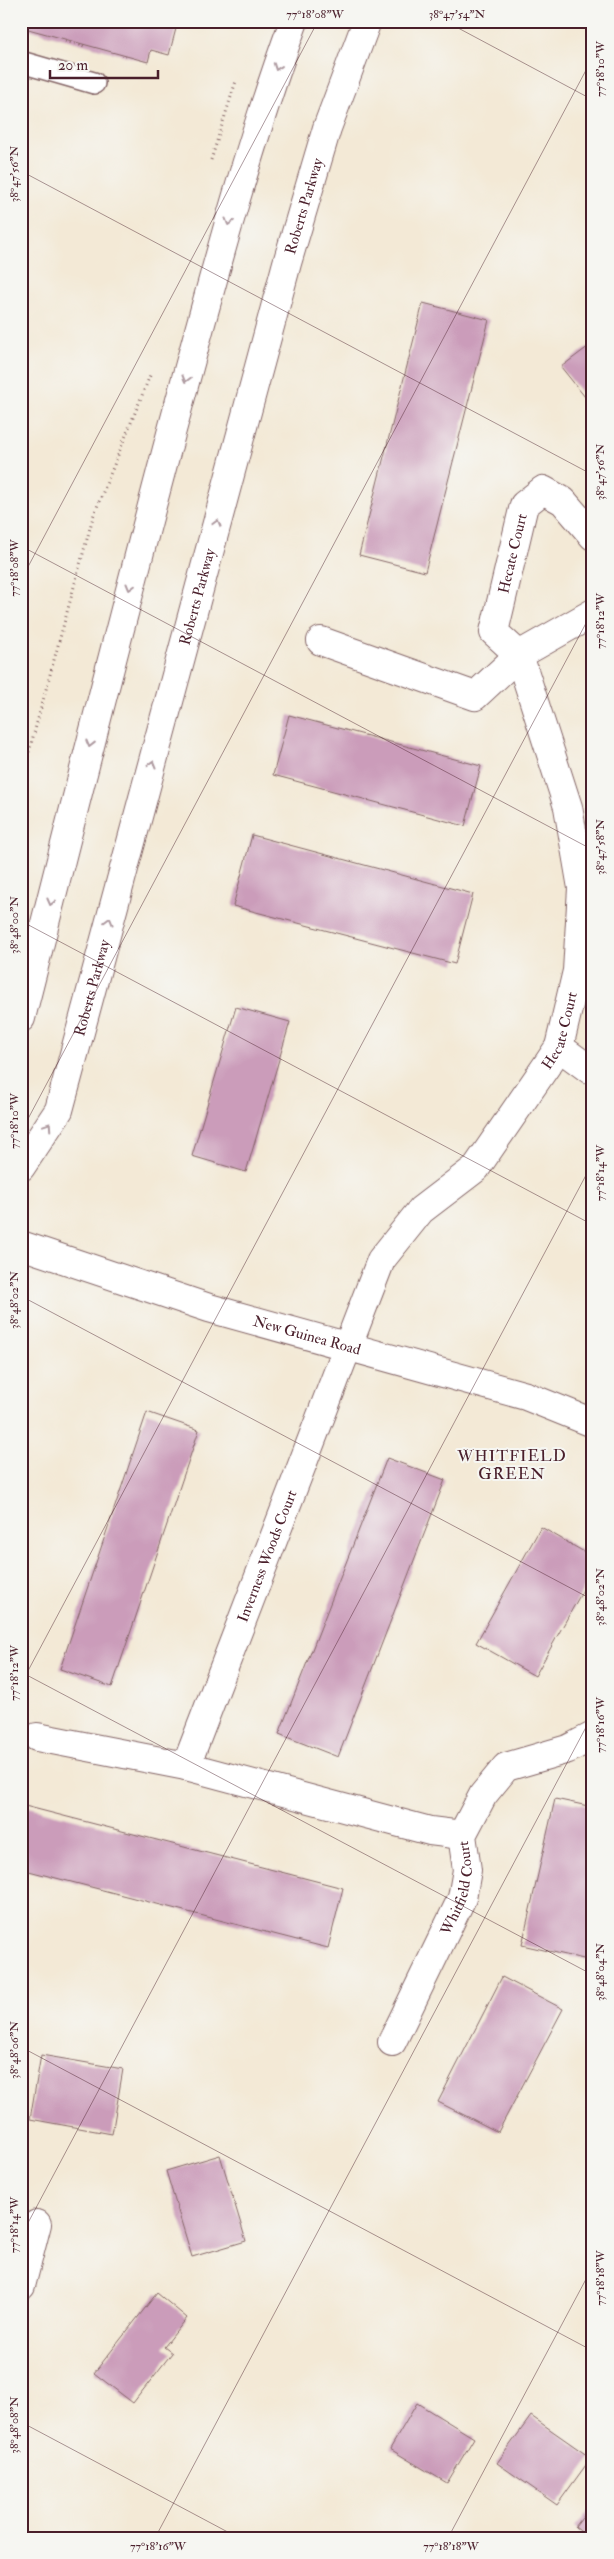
<svg xmlns="http://www.w3.org/2000/svg" width="614" height="2559" font-family="'IM FELL Double Pica',serif">
<rect width="100%" height="100%" fill="#f6f6f2"/>
<filter id="ink" filterUnits="userSpaceOnUse"><feTurbulence type="fractalNoise" baseFrequency=".02" numOctaves="2"/><feDisplacementMap in="SourceGraphic" scale="10" xChannelSelector="R" yChannelSelector="G"/><feConvolveMatrix kernelMatrix="1 2 1 2 8 2 1 2 1" color-interpolation-filters="sRGB"/></filter>
<filter id="wash" filterUnits="userSpaceOnUse"><feTurbulence type="fractalNoise" baseFrequency=".0096" numOctaves="4" result="noise"/><feDisplacementMap in="SourceGraphic" scale="20" xChannelSelector="R" yChannelSelector="G"/><feGaussianBlur stdDeviation="1.12" result="paint"/><feColorMatrix in="noise" values="0 0 0 0 0 0 0 0 0 0 0 0 0 0 0 0 0 1.4 0 .05"/><feComposite in="paint" operator="in"/></filter>
<g filter="url(#wash)">
<rect width="100%" height="100%" fill="#f3e9d6"/>
<g id="blocks">
<g fill="#cb9cba">
<path d="M21,21H178L169,55L151,50L148,62L21,27Z"/>
<path d="M423,303L489,320L425,572L359,555Z"/>
<path d="M593,343V407L561,367Z"/>
<path d="M289,715L481,766L465,826L273,775Z"/>
<path d="M252,835L473,894L455,964L233,906Z"/>
<path d="M236,1007L290,1022L246,1172L192,1156Z"/>
<path d="M147,1412L199,1430L112,1687L60,1669Z"/>
<path d="M387,1458L445,1480L338,1757L279,1734Z"/>
<path d="M541,1527L593,1557V1572L535,1676L476,1643Z"/>
<path d="M555,1799L593,1807V1938L588,1960L522,1945Z"/>
<path d="M21,1805L343,1888L328,1948L21,1869Z"/>
<path d="M502,1977L563,2009L498,2132L438,2102Z"/>
<path d="M41,2055L123,2069L112,2134L30,2119Z"/>
<path d="M220,2155L246,2241L192,2257L166,2171Z"/>
<path d="M157,2293L187,2318L164,2347L172,2353L133,2403L94,2373Z"/>
<path d="M417,2403L474,2438L447,2483L390,2449Z"/>
<path d="M531,2416L591,2458L557,2505L497,2463Z"/>
<path d="M593,2504V2538H589L575,2527Z"/>
</g>
</g>
</g>
<g filter="url(#ink)">
<use href="#blocks" fill-opacity="0" stroke="#856667" stroke-width="1"/>
<g fill="none" stroke-linecap="round" stroke-linejoin="round">
<defs>
<path id="service" d="M21,62L94,83"/>
<g id="minor">
<path d="M321,641L475,696L519,655L593,613"/>
<path d="M559,1047L593,1072"/>
<path d="M37,1737L186,1766L430,1831L462,1835"/>
<path id="s1" d="M186,1766L381,1260L421,1210L476,1168L549,1062L559,1047L577,971L582,888L568,807L519,655L494,632L524,505L543,490L563,501L593,536"/>
<path id="s2" d="M392,2042L462,1898L467,1870L462,1835L483,1795L506,1767L568,1749L593,1736"/>
<path d="M21,2286L37,2224"/>
</g>
<g id="tertiary">
<path id="s3" d="M21,1245L209,1308L526,1396L593,1423"/>
</g>
<g id="secondary">
<path d="M21,1018C73,813 124,608 179,404C214,275 248,146 294,21"/>
<path id="s4" d="M21,1167L59,1110L287,263L327,128L367,21"/>
</g>
</defs>
<use href="#service" stroke="#856667" stroke-width="24"/>
<use href="#minor" stroke="#856667" stroke-width="30"/>
<use href="#tertiary" stroke="#856667" stroke-width="30"/>
<use href="#secondary" stroke="#856667" stroke-width="30"/>
<g stroke="#856667" stroke-width="3" stroke-dasharray="1 4" stroke-linecap="butt">
<path d="M65,41L84,46L82,45"/>
<path d="M211,160L236,81"/>
<path d="M21,781L93,517L151,373"/>
</g>
<use href="#service" stroke="#fff" stroke-width="21"/>
<use href="#minor" stroke="#fff" stroke-width="28"/>
<use href="#tertiary" stroke="#fff" stroke-width="28"/>
<use href="#secondary" stroke="#fff" stroke-width="28"/>
</g>
<defs><path id="oneway-chevron" d="M-2-3.5L2.5 0L-2 3.5" fill="none" stroke-width="1.6" stroke-linecap="round" stroke-linejoin="round" transform="scale(1.25)"/></defs>
<g stroke="#ae9aa0">
<use href="#oneway-chevron" transform="translate(277 67) rotate(110)"/>
<use href="#oneway-chevron" transform="translate(229 222) rotate(105)"/>
<use href="#oneway-chevron" transform="translate(186 379) rotate(105)"/>
<use href="#oneway-chevron" transform="translate(217 523) rotate(-75)"/>
<use href="#oneway-chevron" transform="translate(130 587) rotate(105)"/>
<use href="#oneway-chevron" transform="translate(90 744) rotate(104)"/>
<use href="#oneway-chevron" transform="translate(152 764) rotate(-75)"/>
<use href="#oneway-chevron" transform="translate(51 902) rotate(104)"/>
<use href="#oneway-chevron" transform="translate(109 921) rotate(-75)"/>
<use href="#oneway-chevron" transform="translate(48 1126) rotate(-56)"/>
</g>
</g>
<path fill="none" stroke="#4a1f2b" stroke-width="1" stroke-opacity="0.45" d="M445,21L593,100M21,28L25,21M21,171L593,475M21,546L593,850M21,580L318,21M21,921L593,1225M21,1132L593,57M21,1296L593,1600M21,1672L593,1975M21,1684L593,610M21,2047L593,2351M21,2236L593,1162M21,2422L239,2538M155,2538L593,1714M448,2538L593,2266"/>
<g text-anchor="middle" dominant-baseline="central" stroke-width="4" stroke-linejoin="round" paint-order="stroke">
<g font-size="15" fill="#4a1f2b" stroke="#f6f6f2">
<text stroke="none"><textPath href="#s4" startOffset="1005">Roberts Parkway</textPath></text>
<text stroke="none"><textPath href="#s1" startOffset="1340">Hecate Court</textPath></text>
<text stroke="none"><textPath href="#s4" startOffset="600">Roberts Parkway</textPath></text>
<text stroke="none"><textPath href="#s4" startOffset="195">Roberts Parkway</textPath></text>
<text stroke="none"><textPath href="#s1" startOffset="838">Hecate Court</textPath></text>
<text stroke="none"><textPath href="#s3" startOffset="300">New Guinea Road</textPath></text>
<text stroke="none"><textPath href="#s1" startOffset="225">Inverness Woods Court</textPath></text>
<text stroke="none"><textPath href="#s2" startOffset="169">Whitfield Court</textPath></text>
</g>
<g font-size="16" letter-spacing="1" fill="#4a1f2b" stroke="#f6f6f2">
<text x="512" y="1456">WHITFIELD<tspan x="512" dy="18">GREEN</tspan></text>
</g>
</g>
<rect width="614" height="2559" fill="none" stroke="#f6f6f2" stroke-width="55"/>
<path d="M50 70v8h108v-8" fill="none" stroke="#4a1f2b" stroke-width="2.5"/>
<text x="58" y="70" font-size="15" fill="#4a1f2b" stroke="#f6f6f2" stroke-width="4" paint-order="stroke">20 m</text>
<rect x="28" y="28" width="558" height="2504" fill="none" stroke="#4a1f2b" stroke-width="2"/>
<g font-size="12" text-anchor="middle" fill="#4a1f2b">
<text x="315" y="18">77°18'08"W</text>
<text x="457" y="18">38°47'54"N</text>
<text transform="translate(600 69) rotate(-90)" y="4">77°18'10"W</text>
<text transform="translate(14 174) rotate(-90)" y="4">38°47'56"N</text>
<text transform="translate(600 472) rotate(-90)" y="4">38°47'56"N</text>
<text transform="translate(14 568) rotate(-90)" y="4">77°18'08"W</text>
<text transform="translate(600 621) rotate(-90)" y="4">77°18'12"W</text>
<text transform="translate(600 847) rotate(-90)" y="4">38°47'58"N</text>
<text transform="translate(14 925) rotate(-90)" y="4">38°48'00"N</text>
<text transform="translate(14 1121) rotate(-90)" y="4">77°18'10"W</text>
<text transform="translate(600 1173) rotate(-90)" y="4">77°18'14"W</text>
<text transform="translate(14 1300) rotate(-90)" y="4">38°48'02"N</text>
<text transform="translate(600 1597) rotate(-90)" y="4">38°48'02"N</text>
<text transform="translate(14 1673) rotate(-90)" y="4">77°18'12"W</text>
<text transform="translate(600 1725) rotate(-90)" y="4">77°18'16"W</text>
<text transform="translate(600 1972) rotate(-90)" y="4">38°48'04"N</text>
<text transform="translate(14 2050) rotate(-90)" y="4">38°48'06"N</text>
<text transform="translate(14 2225) rotate(-90)" y="4">77°18'14"W</text>
<text transform="translate(600 2278) rotate(-90)" y="4">77°18'18"W</text>
<text transform="translate(14 2425) rotate(-90)" y="4">38°48'08"N</text>
<text x="158" y="2550">77°18'16"W</text>
<text x="451" y="2550">77°18'18"W</text>
</g>
</svg>
